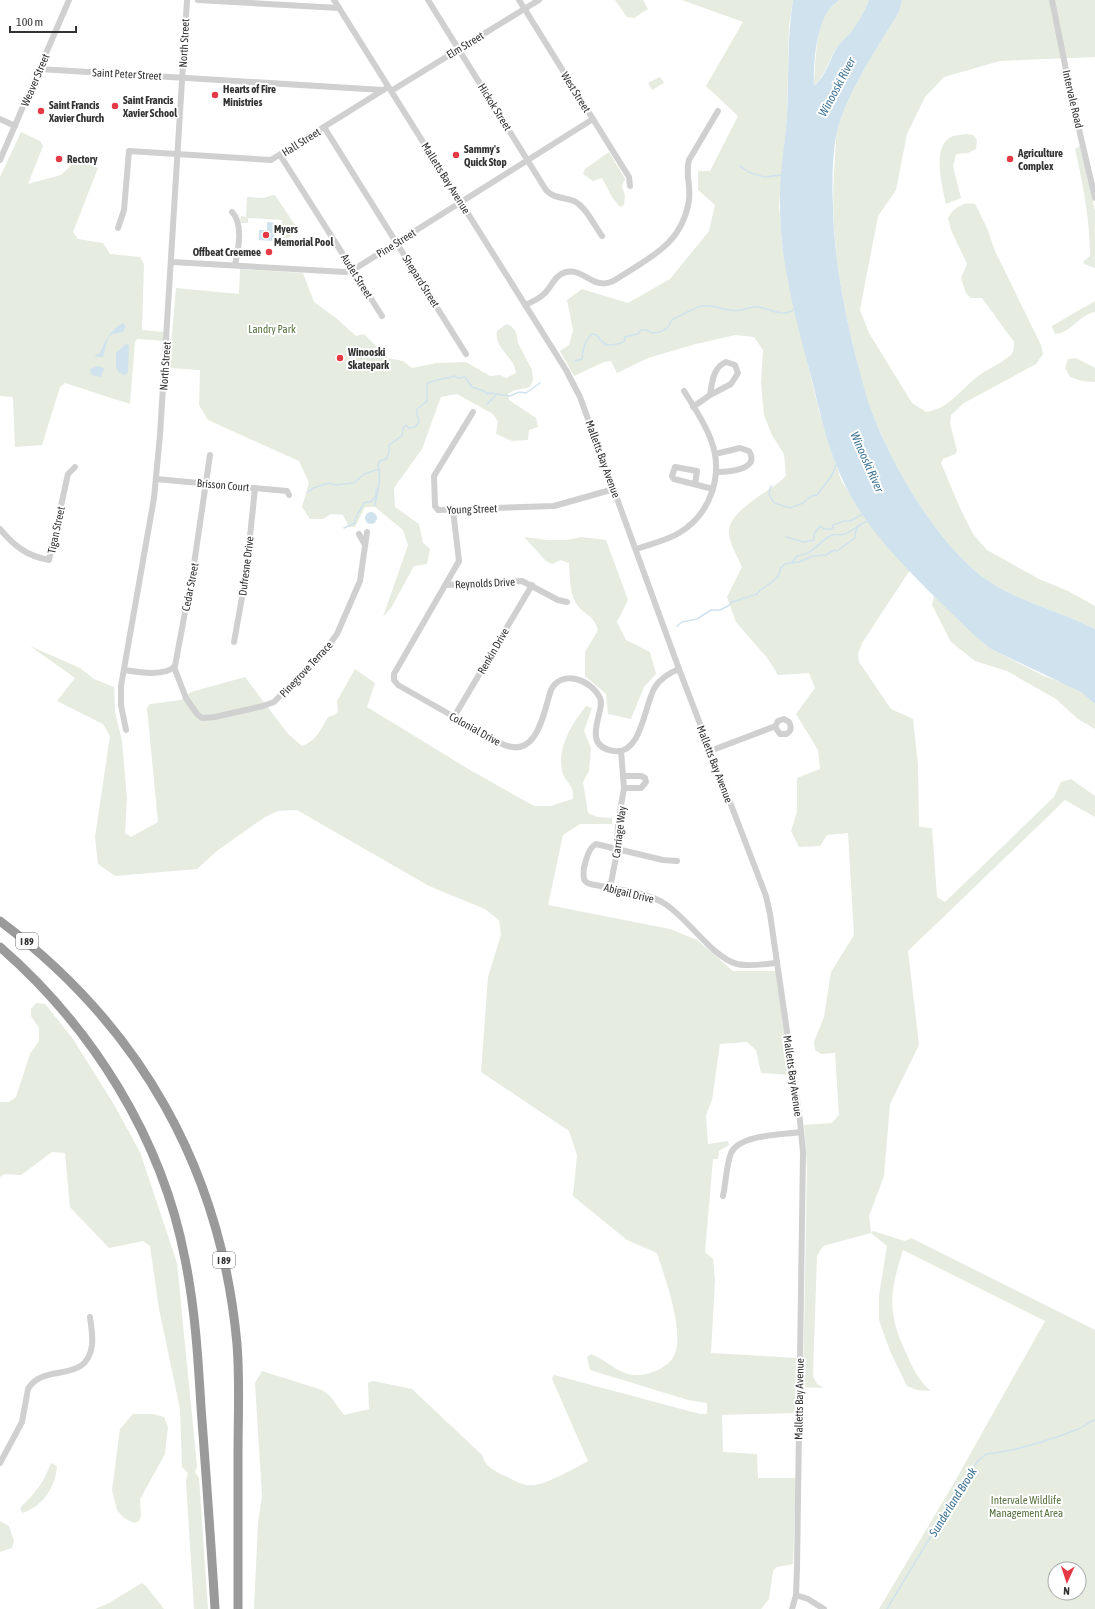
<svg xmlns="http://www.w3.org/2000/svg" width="1095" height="1609" font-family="'Asap Condensed',sans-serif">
<rect width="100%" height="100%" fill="#fff"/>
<g fill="#e6ecdf" fill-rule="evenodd">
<path d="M615,0H643L648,9L634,18L627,17Z"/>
<path d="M682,0H793L789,26L787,116L779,205L782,244L799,327L819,411L841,480L859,509L881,539L910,570L862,643L858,654L859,662L891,709L913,719L918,765L919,827L932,828L937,897L945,902L1054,797L1061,782L1071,779L1095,796V817L1065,800L908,951L919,1045L890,1104L884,1176L869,1216L871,1233L873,1231L905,1241L911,1238L1095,1330V1609H879L954,1483L1045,1321L903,1250C889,1294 887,1313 907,1355C913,1369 919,1381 931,1391L917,1390L907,1386L890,1351L879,1320V1295L887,1246L871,1233L823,1246L817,1256L813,1376L817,1384L824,1388L803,1387L807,1167L804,1125L832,1123L839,1115L835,1053L821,1054L815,1050L814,1042L824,1017L831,972L854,935L848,833L827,835L820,846L799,847L791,831L797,812V778L820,769L818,750L796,714L815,688L809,673L778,675L768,659L736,622L727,597L742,567C738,557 730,545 729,534C726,511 772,491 786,476L784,454L772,435L764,415L761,383L763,350L754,337L735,335L696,344L648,358L617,373L611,361L604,362L574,376L560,351L569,345L573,330L567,300L582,289L628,303L670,279L709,231L715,205L698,190V171H710L738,116L706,86L743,22ZM1055,1569H1079V1593H1055Z"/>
<path d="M839,0H869C864,12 859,23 851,32C847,37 841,41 838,46C828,59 826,75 814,86C815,68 816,25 827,11C831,7 835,4 839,0Z"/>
<path d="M902,0H1095V57L1000,61L944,77L925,97L907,134L896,190L878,216L860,310L869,333L912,403L926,412C950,409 962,387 981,374C990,368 1001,363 1010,356C1014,352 1014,348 1014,342L982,298H971L966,293L961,278L967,264L951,230L948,218C953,208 964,201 975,204L987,228L995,251L1041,345L1043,354L1036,364L964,403L951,415L950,423L957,451L955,454L943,459L941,463L959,506L973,534L987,550L1039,579L1068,591L1095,606V629C1058,610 1014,601 980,575C933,537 889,461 869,404C863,389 860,373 856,357C839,292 829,225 835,158C836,148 835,137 838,128C849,89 878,47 899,12Z"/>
<path d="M660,77L664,83L652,90L648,83Z"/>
<path d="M21,132L40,141L43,146L28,184L61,175L77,160L98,168L73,232L78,239L103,243L110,254L140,257L144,264L142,330L164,332V341L138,339L135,341L130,404L65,383L60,387L42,445L15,447L13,397L0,396V177Z"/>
<path d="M966,134L973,135L977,140L976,149L968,153L956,154L953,166L961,198L946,204C943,188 931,147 951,137C955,135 962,135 966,134Z"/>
<path d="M1080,146L1095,211V268L1084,264L1083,262L1090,256C1090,220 1083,184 1075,149Z"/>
<path d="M609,152L625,179L622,186L625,196L624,205L620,207C610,196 609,190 602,178L593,181L583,174L585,169Z"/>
<path d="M273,195H275L299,231L280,243L282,220L248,218V223H240L241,216L246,217L247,197L264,198Z"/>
<path d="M240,269L303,273L314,302L336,318L356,336L364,334L388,358L403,361L412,368L436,363L466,362L490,376L500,375L506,378L516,373C515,357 493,348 497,331L506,324L511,326L516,332L518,343L532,370L533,380L530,387L513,391L508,394L509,400L536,418L538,427L529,430L528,440L512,441L496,434L498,422L493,414L457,394L441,397L422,449L394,488L395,507L419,524L423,543L430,549L427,564L414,566L391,608L383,617L408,545L403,530L375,507H365L355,527H349L343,515L331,514L323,519H310L302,507L309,483L299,461L208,420L199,405L200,370L169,368L176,288L239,294Z"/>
<path d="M1095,301V312C1080,314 1070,334 1055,334L1052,326Z"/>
<path d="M1076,358L1095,368V382L1082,381L1070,377L1065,368L1068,359Z"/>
<path d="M524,537L547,540H567L581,537L606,540L628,600L617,622L626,640L650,652L656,674L644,687L631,719L608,714L606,694L585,676V652L598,630C593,613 584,616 576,603C569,591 570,577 569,563L561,560L552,564L546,561Z"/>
<path d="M934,595L976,637L991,649L1044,676L1069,685L1081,692L1095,704V729L1078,719L1056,699L1007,671L975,661L951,642L932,605Z"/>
<path d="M30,646L80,668L94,679L114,687L115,712L122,741L127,798L125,833L131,837L158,822L147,708L150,704L181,700L191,692L245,677L288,734L302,746C316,741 321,729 328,717L335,715L338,711L337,701L355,669L375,683L367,707L470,770L534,806H550L573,799C574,782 565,784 562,771C557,747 572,724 586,706L592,708L584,731L591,748L589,771L583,782L588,813L597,817L612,818V824H580L563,835L548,905L670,929L697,940L733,971H776L791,1075L761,1073L756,1050L747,1042L720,1044L712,1100L706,1115L708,1144L728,1141L729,1145L719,1151L718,1159H713L705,1252L713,1259L715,1279L711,1353L798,1358L796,1413L722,1415L723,1452L757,1454L758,1478H796L793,1564L777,1567L773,1571L769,1599L761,1609H254L258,1523L262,1496L255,1383L262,1371L322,1390L330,1396L344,1415L369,1409L368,1383L373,1381L412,1389L482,1455C484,1465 494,1471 503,1475C512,1479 524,1487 535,1485C549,1483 575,1468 588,1461L552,1379L554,1375L700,1414H707V1403L688,1400L590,1370L587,1357L591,1354C605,1359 618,1374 634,1375C643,1376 656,1372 663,1367C666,1365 670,1362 672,1359C688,1339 664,1275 657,1253L627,1240L573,1196L577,1155L569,1131L481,1072L488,977L501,935L499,920L485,909L429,886L297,810L278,811L265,817L218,850L197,869L115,876L98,864L95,837L110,736L103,724L57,701L75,678Z"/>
<path d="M36,1003L45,1004L73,1039L113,1103L140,1152L177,1263L197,1466L195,1472L199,1478L208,1609H194L186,1480L188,1473L182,1467L180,1409L159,1309L150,1246L143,1241L109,1248L70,1207L65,1153L52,1152L21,1175L4,1174L0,1177V1102H9L16,1097L30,1054L39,1041V1028L31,1016V1009Z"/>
<path d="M133,1414H153L164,1417L168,1427L165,1454L140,1499L141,1516L139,1521L134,1523L124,1518L117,1510L112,1490L120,1429Z"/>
<path d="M51,1463L57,1466C56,1486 43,1506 23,1513L20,1508C36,1492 43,1484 51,1463Z"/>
<path d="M0,1521L9,1526L14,1541L12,1548L0,1552Z"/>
<path d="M142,1583L146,1586L164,1609H95L109,1603Z"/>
</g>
<g fill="#cfe2ee">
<path d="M793,0H839C835,4 829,8 826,14C816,32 813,66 814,86C827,75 829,59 838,46C841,41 847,37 851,32C859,22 864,12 869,0H902L899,12C878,47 849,89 838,128C832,149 832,184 833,206C834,258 844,311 857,361C861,375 864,390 869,404C889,461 933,537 980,575C1014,601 1058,610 1095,629V704L1081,692L991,649L976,637C937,598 888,555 858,508C834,471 823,427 813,384C798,326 780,266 780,206C779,175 785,145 787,115C789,76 787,38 793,0Z"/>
<path d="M267,222L275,223L274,241L259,240V230H267Z"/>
<path d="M123,323L126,326L123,332L112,334L108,338L103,357H96L95,355L100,353C105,341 110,330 123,323Z"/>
<path d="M126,344L129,345L128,372L125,375L119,373L116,367V353Z"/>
<path d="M98,366L104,368L101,377L91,375L90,369Z"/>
<circle cx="371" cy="518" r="6"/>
</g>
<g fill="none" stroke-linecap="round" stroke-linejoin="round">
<g stroke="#cfe2ee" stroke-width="1.5">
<path d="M740,166L748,172L764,177L783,175"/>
<path d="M575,361L582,359C583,350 584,341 592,334L597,335C605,348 609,346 624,342L625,337L638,334L641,330H647C652,335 662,333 668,327C670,325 670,322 672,320C675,318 699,306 702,306C715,304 728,313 741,310C747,309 752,306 759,307C771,309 784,319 796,308"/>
<path d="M487,404L496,395"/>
<path d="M771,486L769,494L774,503L790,508L803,503L811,496L817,495C822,488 836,473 835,466L838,465"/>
<path d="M308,492L313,488L329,483L335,485L354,483L364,474L379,469"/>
<path d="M375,505L378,489"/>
<path d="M344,528L355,523V519L364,503L372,501L376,496V490L378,489C380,482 380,471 378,465L380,461L386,459L389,453V445L402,436L403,428L406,425L409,428L415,427L419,422L417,414V409L427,401V384C434,378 446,380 454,376L458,378L465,377L472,387L484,391L487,394L489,393L510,396L519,392L526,393L540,383"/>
<path d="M786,537L804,542L814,540V534L820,526L824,529H832L833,525L844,521H850L863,514"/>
<path d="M792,563L797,556C814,554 817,543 830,536C836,533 840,536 845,534C849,532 854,529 858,526"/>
<path d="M677,626L682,622L697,619L711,610H720L728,606L732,602L757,594L761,589L764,588L778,577L781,568L785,564L799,562L813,556L826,555L834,550L837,551L855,538C855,528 859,523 869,521"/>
<path d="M887,1609L966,1478L977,1462L986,1454C1017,1451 1047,1441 1076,1430C1083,1428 1088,1422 1095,1420"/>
</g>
<g stroke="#d0d0d0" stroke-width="6">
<path d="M198,0L339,8"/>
<path d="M334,0L566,370L580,397L679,669L766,896L770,914L800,1121L803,1152L797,1568L796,1595L792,1609"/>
<path d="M428,0L546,190C554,199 564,197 574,201C586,207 594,225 602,236"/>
<path d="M519,0L629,177L630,186"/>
<path d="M1052,0L1071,95L1095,198"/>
<path d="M39,69L383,90"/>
<path d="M391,91L539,0"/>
<path d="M0,119L15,126"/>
<path d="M324,127L466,354"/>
<path d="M280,155L382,316"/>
<path d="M0,160L69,0"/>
<path d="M232,212C244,224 238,251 235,265"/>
<path d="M118,228L124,210L129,151L271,160L388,87"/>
<path d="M172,262L345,272L353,270L593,119"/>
<path d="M525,305C532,302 539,299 544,294C552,287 554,275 566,272C585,268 594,292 615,280C650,257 682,245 689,200C691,186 685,173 689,160L718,111"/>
<path d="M693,407L710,395L731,384L738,373L735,365L726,362C713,367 712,383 710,395"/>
<path d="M473,412L434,476L435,506L438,510L554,506L614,489"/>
<path d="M715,454L740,448L749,451C761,470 727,472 716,472"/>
<path d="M156,479L287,491L289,495"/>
<path d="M695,484L697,471L675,467L672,476L674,479L713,489"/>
<path d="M453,510L459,561L394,674V680L398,685L500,743C537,762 543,714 551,690C561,669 591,679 600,698C606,711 579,746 614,751C642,755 644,705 655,687C661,678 669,673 679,669"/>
<path d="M0,529C14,546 27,556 49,560L68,474L75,467"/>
<path d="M359,534L365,545"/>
<path d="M636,549C650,544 666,541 679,533C711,514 724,474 711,440C705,423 694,407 684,391"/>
<path d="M446,585L522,581L558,600L567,602"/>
<path d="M234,642L246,575L255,488"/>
<path d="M174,667L186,698L197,714L202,718L215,717L263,706L274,702L329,645L337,634L360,581L367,532"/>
<path d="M124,670C137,672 165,677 175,666L194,564L210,455"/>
<path d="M454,717L532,585"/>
<path d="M126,730L121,705V686L154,498L160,435L187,0"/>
<path d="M710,751L773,727H775L780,734H786C791,732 792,727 789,722L784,719L778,721L775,727"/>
<path d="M624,776H641L645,778L646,782L641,788H624"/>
<path d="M677,861L663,860L596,844C588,847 582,870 584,878C584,882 587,883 590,884C613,889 641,891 662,902C687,916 711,957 737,964C749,967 764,964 777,963"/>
<path d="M610,888L617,852L618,823L624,788L621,751"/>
<path d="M723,1196C726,1183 726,1166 731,1153C740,1134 783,1135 801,1132"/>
<path d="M0,1463L22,1422L28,1389C43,1362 87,1385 92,1345C93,1335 91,1326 90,1317"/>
<path d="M796,1595L808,1599L824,1609"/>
</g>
<g stroke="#9a9a9a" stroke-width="9">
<path d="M0,921C140,1026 221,1169 237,1344C240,1381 238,1418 238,1455C238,1506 238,1558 238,1609"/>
<path d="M0,947C92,1027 162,1138 185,1259C195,1308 198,1357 201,1407C206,1474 211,1542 215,1609"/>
</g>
</g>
<g fill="#e63946" stroke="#fff" stroke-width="1.5">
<circle cx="215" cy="95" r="4"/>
<circle cx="115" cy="106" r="4"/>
<circle cx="41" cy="111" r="4"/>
<circle cx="456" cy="155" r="4"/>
<circle cx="59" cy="159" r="4"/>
<circle cx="1010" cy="159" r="4"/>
<circle cx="266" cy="235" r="4"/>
<circle cx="269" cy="252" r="4"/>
<circle cx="340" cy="358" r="4"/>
</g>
<g text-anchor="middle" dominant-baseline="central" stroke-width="4" stroke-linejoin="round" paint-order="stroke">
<g fill="#fff" stroke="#707070" stroke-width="1">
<rect x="16" y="933" width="22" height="16" rx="3"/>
<rect x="213" y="1252" width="22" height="16" rx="3"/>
</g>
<g font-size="10" font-weight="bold" fill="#333">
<text x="27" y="941">I 89</text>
<text x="224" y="1260">I 89</text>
</g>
<g font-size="11" fill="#333" stroke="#fff">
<text transform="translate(184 43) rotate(-87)">North Street</text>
<text transform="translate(465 45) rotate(-31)">Elm Street</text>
<text transform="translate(127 74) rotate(3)">Saint Peter Street</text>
<text transform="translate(35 80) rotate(-67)">Weaver Street</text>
<text transform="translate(576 92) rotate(58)">West Street</text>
<text transform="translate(1073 99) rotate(77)">Intervale Road</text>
<text transform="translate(495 107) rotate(58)">Hickok Street</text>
<text transform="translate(301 142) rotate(-32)">Hall Street</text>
<text transform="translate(446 178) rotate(58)">Malletts Bay Avenue</text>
<text transform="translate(396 243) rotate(-32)">Pine Street</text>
<text transform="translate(357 276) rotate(58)">Audet Street</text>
<text transform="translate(421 281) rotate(58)">Shepard Street</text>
<text transform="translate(165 366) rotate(-86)">North Street</text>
<text transform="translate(603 459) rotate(70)">Malletts Bay Avenue</text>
<text transform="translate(223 485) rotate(5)">Brisson Court</text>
<text transform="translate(472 509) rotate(-2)">Young Street</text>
<text transform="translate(56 530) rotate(-78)">Tigan Street</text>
<text transform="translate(246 566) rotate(-83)">Dufresne Drive</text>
<text transform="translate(485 583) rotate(-3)">Reynolds Drive</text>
<text transform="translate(190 587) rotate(-79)">Cedar Street</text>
<text transform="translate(493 651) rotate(-60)">Renkin Drive</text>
<text transform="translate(306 669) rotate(-47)">Pinegrove Terrace</text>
<text transform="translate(475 729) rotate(29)">Colonial Drive</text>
<text transform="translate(715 764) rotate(69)">Malletts Bay Avenue</text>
<text transform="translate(619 832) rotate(-83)">Carriage Way</text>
<text transform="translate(629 893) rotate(14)">Abigail Drive</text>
<text transform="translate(793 1076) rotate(82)">Malletts Bay Avenue</text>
<text transform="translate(799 1399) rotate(-89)">Malletts Bay Avenue</text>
</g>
<g font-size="11" font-weight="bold" fill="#333" stroke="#fff" text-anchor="start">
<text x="223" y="89">Hearts of Fire<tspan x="223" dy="13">Ministries</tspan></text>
<text x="123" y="100">Saint Francis<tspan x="123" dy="13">Xavier School</tspan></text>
<text x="49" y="105">Saint Francis<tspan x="49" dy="13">Xavier Church</tspan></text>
<text x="464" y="149">Sammy's<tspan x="464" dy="13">Quick Stop</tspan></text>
<text x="1018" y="153">Agriculture<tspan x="1018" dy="13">Complex</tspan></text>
<text x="67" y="159">Rectory</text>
<text x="274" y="229">Myers<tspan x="274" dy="13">Memorial Pool</tspan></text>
<text x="261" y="252" text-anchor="end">Offbeat Creemee</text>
<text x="348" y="352">Winooski<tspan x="348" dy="13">Skatepark</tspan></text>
</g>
<g font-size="11" fill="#56703f" stroke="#fff">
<text x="272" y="329">Landry Park</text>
<text x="1026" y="1500">Intervale Wildlife<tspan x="1026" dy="13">Management Area</tspan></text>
</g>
<g font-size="12" font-style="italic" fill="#3f7597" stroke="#fff">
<text transform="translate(837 87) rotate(-62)">Winooski River</text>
<text transform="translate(867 462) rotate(66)">Winooski River</text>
<text transform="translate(953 1502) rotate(-58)">Sunderland Brook</text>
</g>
</g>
<g transform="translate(1067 1581) rotate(183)"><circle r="19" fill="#ffffff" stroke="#adadad"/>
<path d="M0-3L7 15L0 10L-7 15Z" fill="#e63946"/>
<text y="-6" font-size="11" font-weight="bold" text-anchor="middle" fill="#333333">N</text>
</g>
<path d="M10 26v6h66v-6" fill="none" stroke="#333333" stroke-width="2"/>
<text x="16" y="26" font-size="12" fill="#333333" stroke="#ffffff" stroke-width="3" paint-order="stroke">100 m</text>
</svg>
